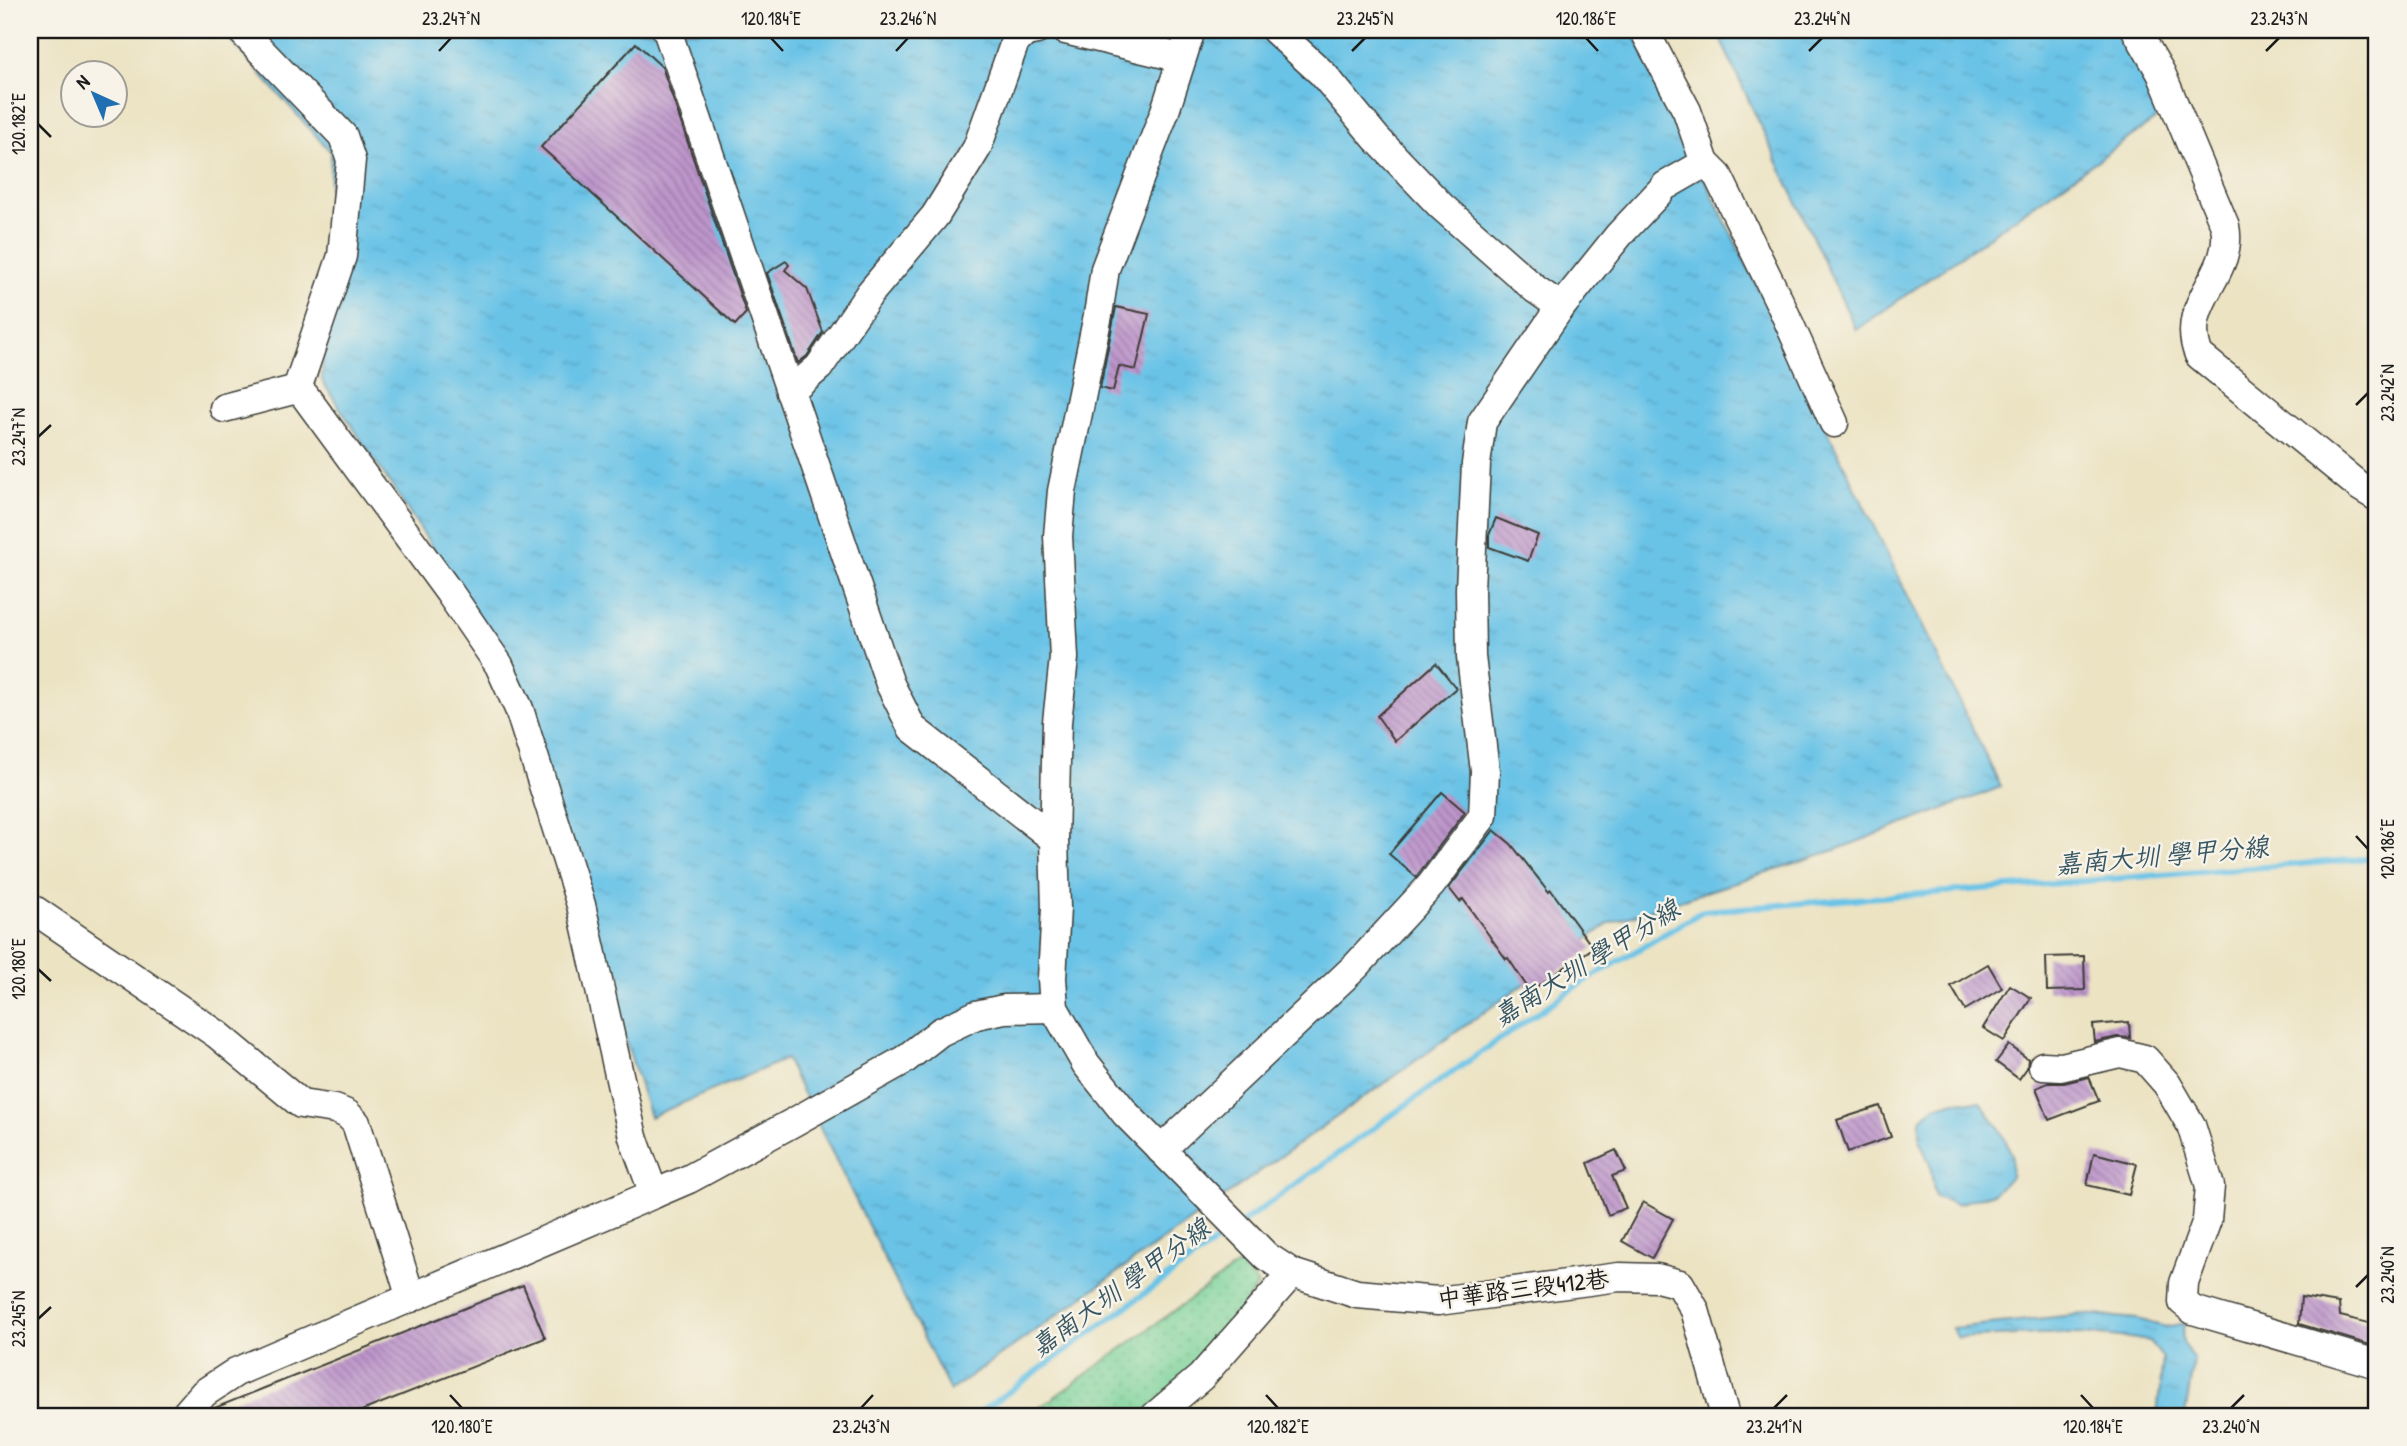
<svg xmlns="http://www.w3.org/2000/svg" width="2407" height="1446" font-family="'Patrick Hand','LXGW WenKai TC',sans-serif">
<defs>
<pattern id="grass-dots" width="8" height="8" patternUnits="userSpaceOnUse" patternTransform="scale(1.75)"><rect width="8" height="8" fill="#7ad298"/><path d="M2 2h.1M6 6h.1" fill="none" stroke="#69b482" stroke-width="1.8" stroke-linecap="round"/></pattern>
<pattern id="water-ripples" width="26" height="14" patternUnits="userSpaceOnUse" patternTransform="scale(1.75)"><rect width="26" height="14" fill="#69c3e7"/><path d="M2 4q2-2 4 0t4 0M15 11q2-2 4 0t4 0" fill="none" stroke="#5aa7c6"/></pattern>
<pattern id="building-back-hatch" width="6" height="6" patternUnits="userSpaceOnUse" patternTransform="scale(1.75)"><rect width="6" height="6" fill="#bd95cb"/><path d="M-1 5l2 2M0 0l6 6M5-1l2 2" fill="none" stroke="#9979a4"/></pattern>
</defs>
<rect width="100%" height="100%" fill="#f7f3e8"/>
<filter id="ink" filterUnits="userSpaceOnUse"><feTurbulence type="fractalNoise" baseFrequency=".0143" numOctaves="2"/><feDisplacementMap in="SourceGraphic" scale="14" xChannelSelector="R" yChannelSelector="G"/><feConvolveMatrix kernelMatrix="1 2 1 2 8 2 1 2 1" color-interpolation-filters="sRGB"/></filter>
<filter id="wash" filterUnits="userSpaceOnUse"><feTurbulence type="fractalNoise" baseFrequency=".00686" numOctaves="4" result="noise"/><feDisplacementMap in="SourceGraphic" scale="28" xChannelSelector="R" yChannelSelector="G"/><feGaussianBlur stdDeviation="1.57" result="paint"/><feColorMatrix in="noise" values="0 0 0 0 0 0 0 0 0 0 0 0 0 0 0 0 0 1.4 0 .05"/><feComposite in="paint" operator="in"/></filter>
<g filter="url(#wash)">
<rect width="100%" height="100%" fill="#ece3c3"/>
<path fill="url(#grass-dots)" stroke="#4b775a" stroke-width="2" d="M1242,1262L1258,1285L1177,1400L1156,1416H1028Z"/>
<g fill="url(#water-ripples)" stroke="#427082" stroke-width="2">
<path d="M221,30H1632L2001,787L1838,849L1610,923L950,1391L786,1059L650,1117L500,649L322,381L331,152Z"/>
<path d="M1716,30H2137L2166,112L1856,330Z"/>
<path d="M1955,1101L1980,1102L2000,1129L2012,1155L2011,1177L1994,1193L1957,1204L1935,1197L1930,1164L1920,1142V1120L1934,1107Z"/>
<path d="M2083,1314L2138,1319L2166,1327L2185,1323C2179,1339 2184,1347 2194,1359L2185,1416H2157L2163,1358L2149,1341C2085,1330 2023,1334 1958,1338L1952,1328Z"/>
</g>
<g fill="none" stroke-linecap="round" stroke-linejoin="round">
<g stroke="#69c3e7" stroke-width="6">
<path d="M1243,1222L1414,1099L1572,989L1703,911L2377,858"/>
<path d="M975,1416L1231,1231"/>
</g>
</g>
<g id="blocks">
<g fill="url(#building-back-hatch)">
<path d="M636,43L662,67L746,313L735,325L541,147Z"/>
<path d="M786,261L789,265L785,270L807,289L823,332L807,356L798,363L767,273Z"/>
<path d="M1116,307L1149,314L1136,370L1119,366L1113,391L1100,388Z"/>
<path d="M1496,518L1538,535L1528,561L1489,547V535Z"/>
<path d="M1436,663L1456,688L1395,741L1377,716Z"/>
<path d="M1442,792L1465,812L1416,877L1389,854Z"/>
<path d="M1494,830L1511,844L1549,892L1551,890L1593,948L1530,991L1508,958L1506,959L1463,899L1460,902L1449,888Z"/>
<path d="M2084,956L2085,990L2047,991L2046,957Z"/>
<path d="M1988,964L2002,988L1965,1010L1951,986Z"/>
<path d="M2010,985L2031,998L2004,1041L1983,1028Z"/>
<path d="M2129,1022L2130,1038L2117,1037L2095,1042L2093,1025Z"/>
<path d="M2009,1045L2028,1059L2027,1068L2019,1079L1996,1062Z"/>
<path d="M2089,1077L2099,1101L2049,1120L2036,1088L2048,1083H2064Z"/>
<path d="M1880,1106L1891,1137L1848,1152L1837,1120Z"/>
<path d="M1616,1150L1626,1171L1612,1176L1626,1208L1608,1215L1588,1163Z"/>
<path d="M2094,1153L2137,1164L2129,1195L2087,1185Z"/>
<path d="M1643,1202L1673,1219L1652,1258L1622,1241Z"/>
<path d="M523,1285L545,1338L349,1416H206L212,1409Z"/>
<path d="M2301,1297L2339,1303L2340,1316L2377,1325V1347L2299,1324Z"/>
</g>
</g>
</g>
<g filter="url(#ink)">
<use href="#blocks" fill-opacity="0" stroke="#3b3a35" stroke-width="2"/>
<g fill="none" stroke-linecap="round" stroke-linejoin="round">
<defs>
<g id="minor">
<path d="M241,30L343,136L351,160L342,256L297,389"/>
<path d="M667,30L890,684L912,728L1054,839"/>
<path d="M1065,30L1181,58"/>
<path d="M1191,30L1165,111L1105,269L1098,315L1062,491L1058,536L1064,658L1057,722L1054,839L1056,908L1052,978L1054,1008L1086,1064L1126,1114L1266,1256L1292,1273L1357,1294L1438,1301L1619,1277L1657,1278L1680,1284L1695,1310L1725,1416"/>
<path d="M1275,30L1323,74L1376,138L1441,206L1535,289L1561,307"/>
<path d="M1644,30L1687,111L1705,163L1718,176L1781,305L1834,423"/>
<path d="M2136,30L2161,73L2225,226C2235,276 2177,302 2199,355L2359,486L2377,497"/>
<path d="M790,392L819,367L870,293L935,216L977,148L1015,42L1026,32L1037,30"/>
<path d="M30,907L218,1035L301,1104L335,1109L347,1114L356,1123L411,1298"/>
<path d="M2043,1066L2061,1067L2120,1053L2145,1059L2167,1084L2191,1125L2210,1186L2207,1220L2184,1283L2183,1302L2193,1310L2377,1364"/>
<path d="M1161,1150L1356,966L1431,885L1483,816L1485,771L1471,657L1470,589L1476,464L1482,422L1557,312L1619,235L1665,186L1705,163"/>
<path d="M654,1194L689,1179L794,1122L904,1060L940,1032L976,1015L1004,1009L1054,1008"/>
<path d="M184,1416L204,1393L236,1372L654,1194L633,1137L581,905L519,709L499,665L449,592L305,396L297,389L224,408"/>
<path d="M1155,1416L1201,1377L1292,1273"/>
</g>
</defs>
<use href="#minor" stroke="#3b3a35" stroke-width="31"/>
<use href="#minor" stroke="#fff" stroke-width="28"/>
</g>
</g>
<path fill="none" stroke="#1c1c1c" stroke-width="2.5" d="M771,38L783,51M1586,38L1598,51M439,51L451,38M896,51L908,38M1352,51L1365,38M1809,51L1822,38M2266,51L2279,38M38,124L51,137M2356,405L2368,393M38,437L51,425M2356,836L2368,849M38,969L51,981M2356,1287L2368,1275M38,1319L51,1307M450,1395L462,1408M1266,1395L1278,1408M2081,1395L2093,1408M861,1408L873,1395M1774,1408L1787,1395M2231,1408L2244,1395"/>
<g text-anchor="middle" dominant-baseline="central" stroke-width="5" stroke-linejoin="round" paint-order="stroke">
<g font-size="24" fill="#1c1c1c" stroke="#f7f3e8">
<text transform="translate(1523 1288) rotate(-7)">中華路三段412巷</text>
</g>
<g font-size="26" font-style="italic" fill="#375663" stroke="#f7f3e8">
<text transform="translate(2162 855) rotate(-5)">嘉南大圳 學甲分線</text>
<text transform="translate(1586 962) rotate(-32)">嘉南大圳 學甲分線</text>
<text transform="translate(1120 1287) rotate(-36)">嘉南大圳 學甲分線</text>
</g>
</g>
<rect width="2407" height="1446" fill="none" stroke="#f7f3e8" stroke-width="77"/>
<g transform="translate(94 94) rotate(316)"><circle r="33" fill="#f7f3e8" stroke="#9f9d96" stroke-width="2"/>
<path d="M0-5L12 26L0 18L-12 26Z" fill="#1f6fb2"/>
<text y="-10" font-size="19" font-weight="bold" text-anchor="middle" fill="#1c1c1c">N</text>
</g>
<rect x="38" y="38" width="2330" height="1370" fill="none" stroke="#1c1c1c" stroke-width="2.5"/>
<g font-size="18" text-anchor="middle" fill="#1c1c1c">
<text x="451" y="25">23.247°N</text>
<text x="771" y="25">120.184°E</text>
<text x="908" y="25">23.246°N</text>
<text x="1365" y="25">23.245°N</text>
<text x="1586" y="25">120.186°E</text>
<text x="1822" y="25">23.244°N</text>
<text x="2279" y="25">23.243°N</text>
<text transform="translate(19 124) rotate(-90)" y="6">120.182°E</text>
<text transform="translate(2388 393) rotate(-90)" y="6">23.242°N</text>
<text transform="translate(19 437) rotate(-90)" y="6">23.247°N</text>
<text transform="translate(2388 849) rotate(-90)" y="6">120.186°E</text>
<text transform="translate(19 969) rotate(-90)" y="6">120.180°E</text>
<text transform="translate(2388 1275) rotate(-90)" y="6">23.240°N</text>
<text transform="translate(19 1319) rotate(-90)" y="6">23.245°N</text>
<text x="462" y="1433">120.180°E</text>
<text x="861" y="1433">23.243°N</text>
<text x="1278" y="1433">120.182°E</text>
<text x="1774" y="1433">23.241°N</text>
<text x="2093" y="1433">120.184°E</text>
<text x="2231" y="1433">23.240°N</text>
</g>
</svg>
